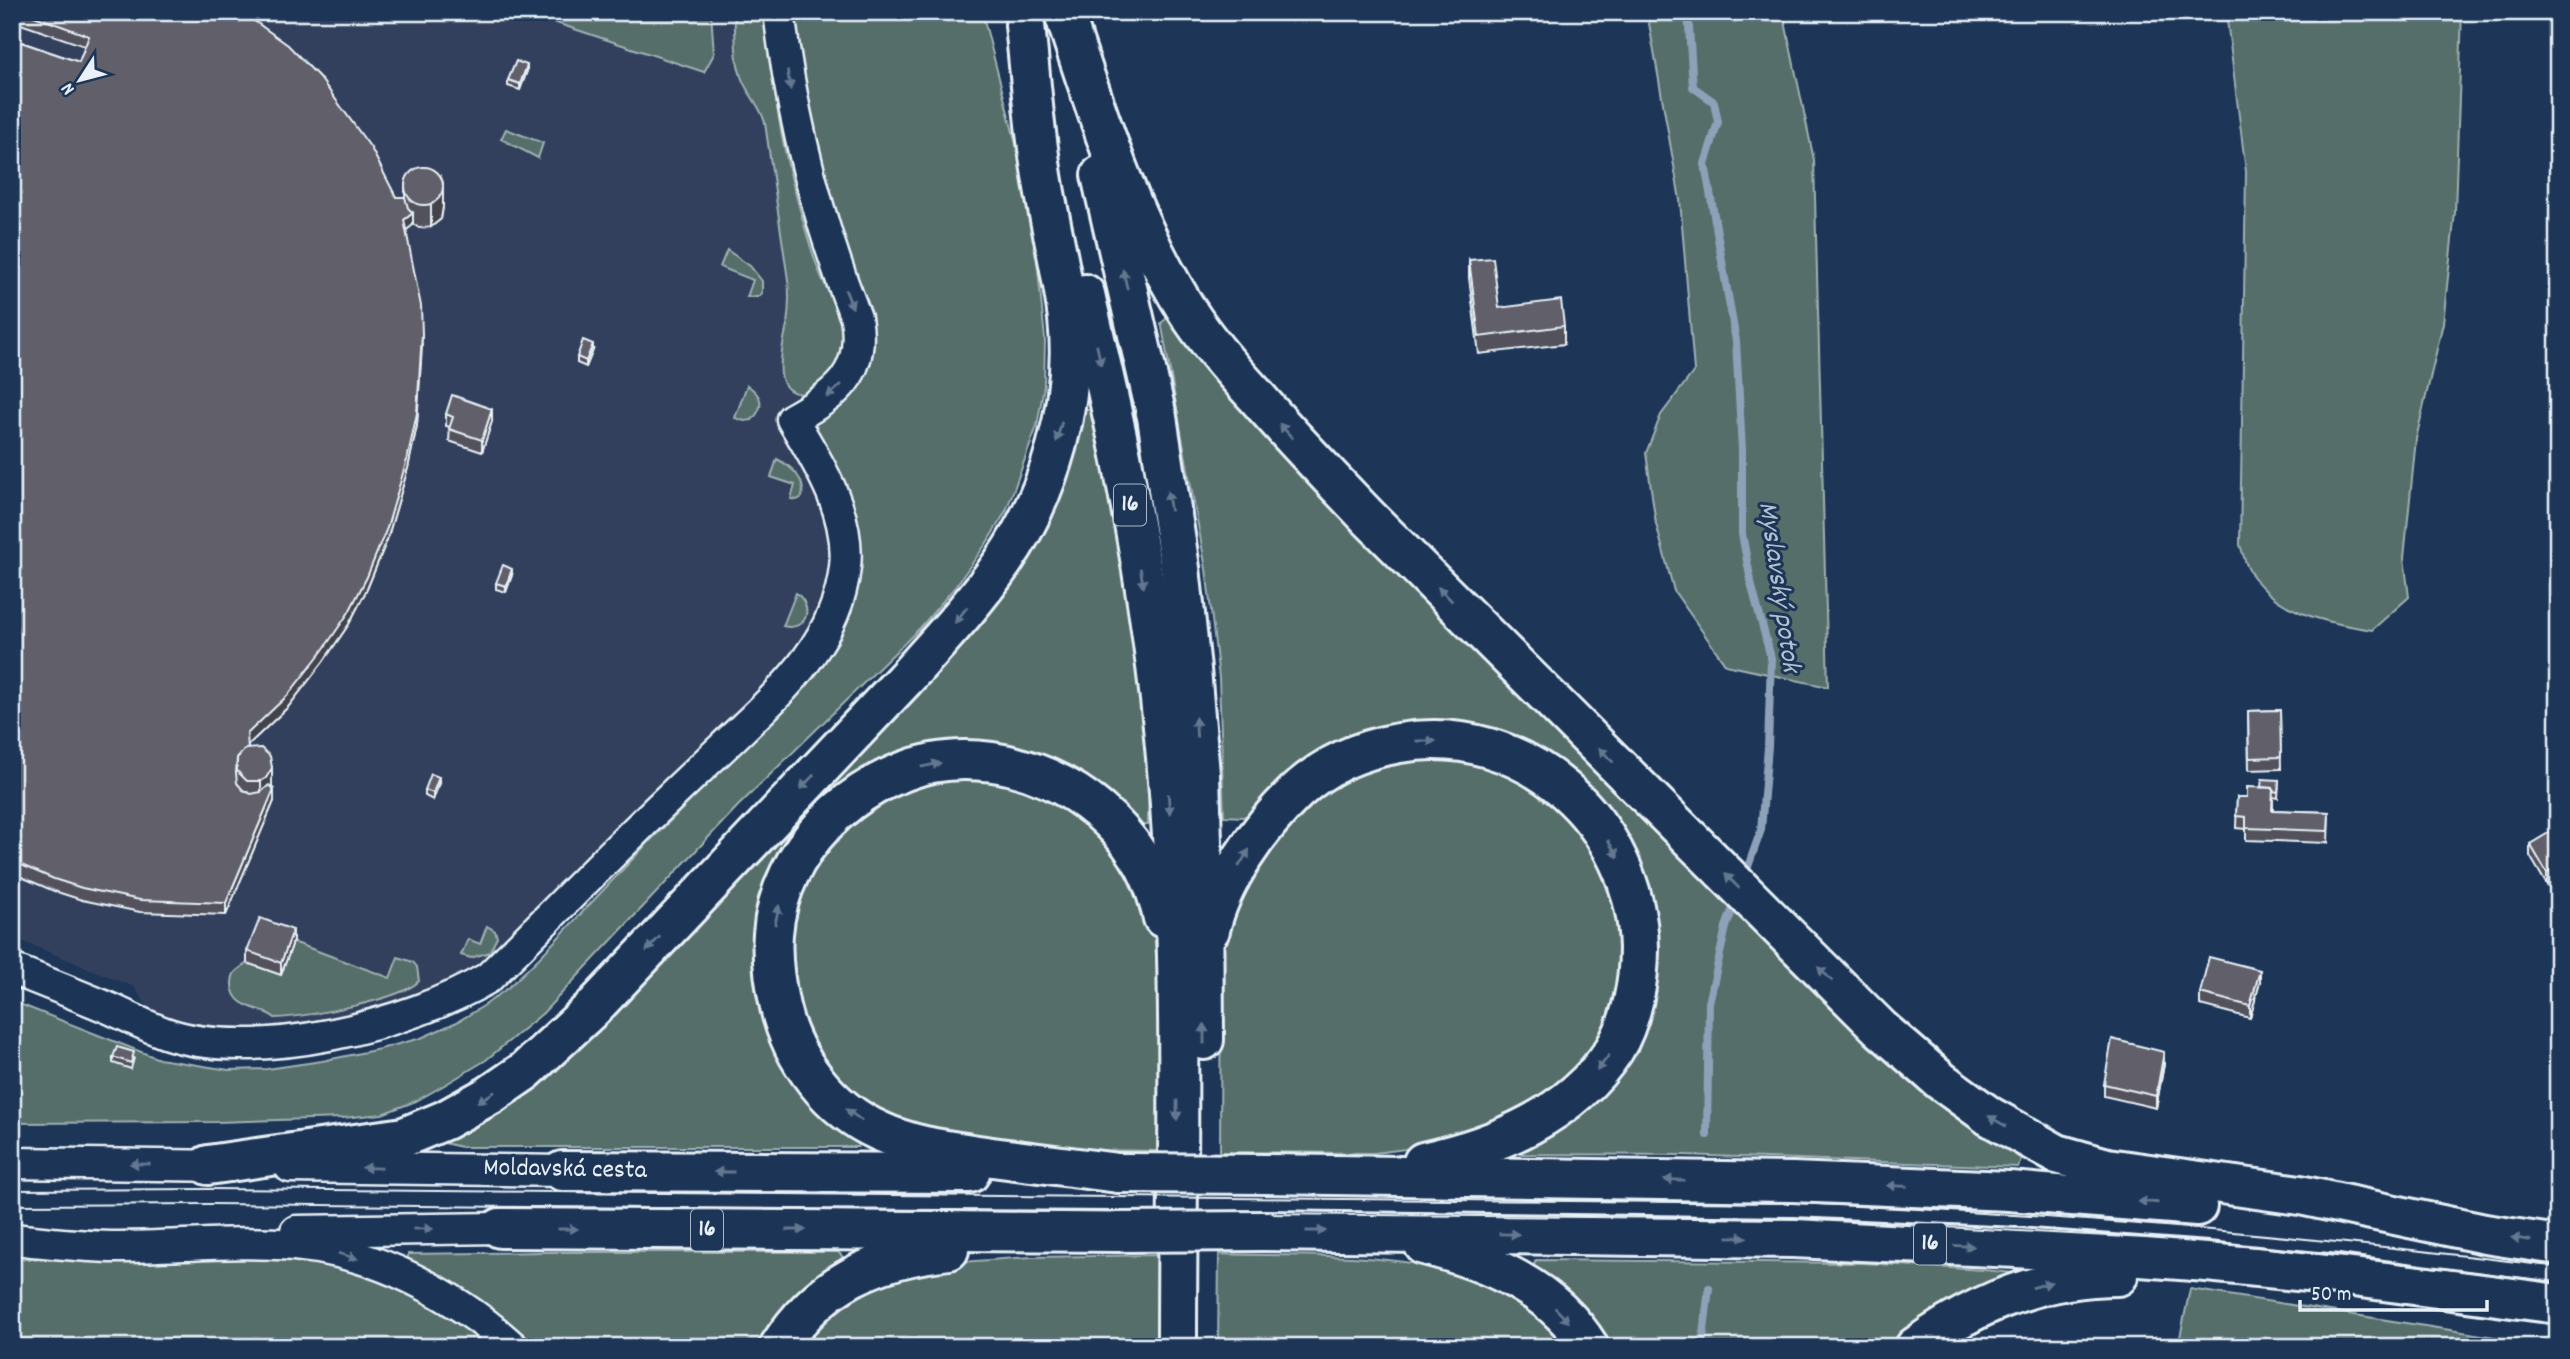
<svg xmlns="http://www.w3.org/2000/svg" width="2570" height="1359" font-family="Dekko,sans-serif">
<rect width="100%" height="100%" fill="#1d3557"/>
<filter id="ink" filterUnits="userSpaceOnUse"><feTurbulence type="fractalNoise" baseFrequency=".0143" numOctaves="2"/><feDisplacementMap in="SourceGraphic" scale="14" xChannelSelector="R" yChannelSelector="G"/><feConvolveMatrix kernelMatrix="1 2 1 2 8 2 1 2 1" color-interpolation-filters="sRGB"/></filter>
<g filter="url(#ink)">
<path fill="#31415d" d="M12,12H779L856,318L792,419L834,499L828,628L488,978L333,1033H166L134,987L12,937Z"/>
<g fill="#566e6b" stroke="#9fb0b2" stroke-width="2">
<path d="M523,12H711L714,54L704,72Z"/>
<path d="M734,12H765C771,69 778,126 792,181C801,211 809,249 822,278C839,316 846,320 843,364L811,393C767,400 782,350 787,325C789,310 790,296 788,280L765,123C761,106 748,95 742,79C734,59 736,33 734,12Z"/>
<path d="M789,12H982L1021,163L1035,240L1045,339L1044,386L1037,426L1006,511L986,544L955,587L920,628L738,806L543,1013L486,1060L448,1083L416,1101L382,1114L343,1118L217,1122L12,1123V1001L159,1059L229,1070L267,1069L322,1061L380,1049L421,1038L457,1022L485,1005L509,987L539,958L644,847L797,695L823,665L840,639L851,604L852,509L845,486L811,425L854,391L831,225Z"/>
<path d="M1647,12H1783L1814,160L1828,687L1726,665L1674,591L1656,524L1646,453L1661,415L1694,371L1680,200Z"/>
<path d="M2226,12H2462L2455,212L2443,323L2416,439L2404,558L2409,597L2372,630C2327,622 2275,614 2249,570C2245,563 2243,553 2240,545L2246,172Z"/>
<path d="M506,129L543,143L538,158L501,139Z"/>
<path d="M727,250L750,266L762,281V293L758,297H747L753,280L720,267Z"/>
<path d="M1167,318L1173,320L1995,1140L2021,1159L2018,1167L1683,1155L1522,1154L1521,1147L1607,1082L1634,858L1472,731L1243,817L1224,816L1219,678L1206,569L1162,327L1161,323Z"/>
<path d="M747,385C763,396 765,406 752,420L744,421L735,418Z"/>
<path d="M1084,410H1092L1119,547L1149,743L1148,825L1133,826L1091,790L882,768L761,939L860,1138L858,1147H461L444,1143L446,1138L805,804L1077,429Z"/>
<path d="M777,459C791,466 807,480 802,497L797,500L791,499L795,485L771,477Z"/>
<path d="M796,593C814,606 808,632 783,626Z"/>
<path d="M1468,759L1546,792L1599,852L1624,929L1615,1015L1567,1084L1453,1143L1374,1153L1220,1152L1221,944L1233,900L1298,809L1374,763Z"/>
<path d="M997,775L1069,802L1132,869L1154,934L1159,985L1160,1151L1034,1149L929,1134L848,1097L804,1043L785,941L806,873L865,807L919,780Z"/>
<path d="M487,926L495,931L497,937L490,952L471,958L461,955L468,939L480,944Z"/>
<path d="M293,942L390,978L398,957L413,962L417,967L419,981C400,1001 303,1017 275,1018C261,1006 234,1010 232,985C232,981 232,978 234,974C237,969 243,967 247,963L281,975Z"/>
<path d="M545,1252H838L843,1257L761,1347H533L492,1311L408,1263V1254Z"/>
<path d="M1219,1254C1328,1258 1499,1242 1567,1347H1218Z"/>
<path d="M1160,1255V1347H801L837,1305L887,1277L962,1262L1031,1257Z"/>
<path d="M299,1256C376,1276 430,1296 491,1347H12V1259Z"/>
<path d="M1536,1260L1863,1263L1984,1270L2022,1274L1908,1335L1892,1347H1611C1592,1316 1561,1289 1533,1267Z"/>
<path d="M2190,1289L2558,1347H2178Z"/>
</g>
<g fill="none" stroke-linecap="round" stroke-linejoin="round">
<g stroke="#8da1b9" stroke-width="8">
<path d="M1688,12L1693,87L1714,102L1718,122L1705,164L1736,341L1742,450V534L1752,587L1771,658L1768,747L1761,830L1744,878"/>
<path d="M1707,1135L1709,1003L1726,927L1736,900"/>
<path d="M1702,1347L1709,1288"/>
</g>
<defs>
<g id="minor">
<path d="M12,969C45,982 78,995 111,1009C129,1017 146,1026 165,1033C254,1064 409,1025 488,978C535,932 580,885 627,839C658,808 691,777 723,747C776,696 837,645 845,567C851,514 818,462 792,419C836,395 866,373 856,318C817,219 792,118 779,12"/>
<path d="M12,1163L230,1166"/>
<path d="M290,1167L562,1171"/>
<path d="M296,1231L500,1228"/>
<path d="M12,1239C47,1242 83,1247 118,1247C177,1247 236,1240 294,1245C375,1252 454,1293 513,1347"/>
</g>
<g id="highway">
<path d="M1064,13C1098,116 1130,220 1188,312C1207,342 1231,369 1255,395C1291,437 1329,476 1367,516L1881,1029L1941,1081L1989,1116L2057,1154L2107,1168L2300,1195L2485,1234L2558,1245"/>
<path d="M1101,175L1157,417L1180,568L1191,669L1200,774L1203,876L1204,1040"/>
<path d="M1085,294C1098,353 1113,412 1124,471C1149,596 1166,725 1173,851C1182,1016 1177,1182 1177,1347"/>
<path d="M1210,930C1221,881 1260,827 1296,792C1326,764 1359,750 1399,743C1526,721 1636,823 1639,948C1639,982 1632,1021 1614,1050C1571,1116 1496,1146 1423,1162"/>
<path d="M208,1165L404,1137L445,1120L490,1095L525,1071L594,1007L904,680C938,642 974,604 1003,562C1050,494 1077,401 1068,319C1062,266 1047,215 1040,162C1033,117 1030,71 1025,25"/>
<path d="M562,1171L970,1173"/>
<path d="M1118,1173C1076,1168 1034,1162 992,1157C954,1151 915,1148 879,1131C830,1109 792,1060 780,1007C775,984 771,958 773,934C779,850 853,780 932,763C1009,748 1097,789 1138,855C1151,874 1158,896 1163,918"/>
<path d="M1266,1174L1792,1182L2009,1191L2197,1206"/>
<path d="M500,1228L1117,1232"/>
<path d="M1264,1231L1793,1238L2017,1248L2207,1262L2338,1275L2558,1304"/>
<path d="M1424,1245C1488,1261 1553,1288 1589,1347"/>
<path d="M779,1347C820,1282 875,1258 949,1250"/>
<path d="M1915,1347C1975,1303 2044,1276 2118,1276"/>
</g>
</defs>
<use href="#minor" stroke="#e8f1f8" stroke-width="35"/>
<use href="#highway" stroke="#e8f1f8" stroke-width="44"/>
<use href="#minor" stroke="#1d3557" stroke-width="30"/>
<use href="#highway" stroke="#1d3557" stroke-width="38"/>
<g stroke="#e8f1f8" stroke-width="2">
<path d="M12,1190L209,1189L1796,1203C2053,1214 2303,1235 2558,1267"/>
<path d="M12,1205L211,1204L1796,1219L2146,1238L2268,1248L2558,1282"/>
</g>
<defs>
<g id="highway-bridge">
<path d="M1118,1173L1266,1174"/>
<path d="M1117,1232L1264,1231"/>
</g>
</defs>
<use href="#highway-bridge" stroke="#e8f1f8" stroke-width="44" stroke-linecap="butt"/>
<use href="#highway-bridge" stroke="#1d3557" stroke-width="38"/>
</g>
<g fill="#53515c" stroke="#e8f1f8" stroke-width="2">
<path d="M12,12H246V15L396,197H405V185L443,207L441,219L431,227L419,228L413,224L406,230L422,346L417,425L408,468L387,540L367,589L349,624L323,662L288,707L248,745V749L272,787L274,801L226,915L140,912L82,900L54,891L12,873V39L79,62L85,46L12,21Z"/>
<path d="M527,71L520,90L508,86V80Z"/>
<path d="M1469,260L1499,308L1564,326V344L1479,354L1469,278Z"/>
<path d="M593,350L586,367L577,363V357Z"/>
<path d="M446,414L492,421L482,452L449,441L450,427L446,426Z"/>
<path d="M512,575L506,592L496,589V583Z"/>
<path d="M2280,710L2281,769L2249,770L2248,711Z"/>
<path d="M2279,780L2278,798L2273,797V810L2329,812L2328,843L2246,840V829L2236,828L2237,797H2247L2261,787Z"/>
<path d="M439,783L433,800L425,796V790Z"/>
<path d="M2558,833L2547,885L2530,856V844Z"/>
<path d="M293,942L281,975L247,963V951Z"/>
<path d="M2260,982L2250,1018L2200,1005V993Z"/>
<path d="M113,1057L134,1058L131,1069L113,1063Z"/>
<path d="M2164,1064L2156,1108L2104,1096V1084Z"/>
</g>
<g fill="#43424b" stroke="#e8f1f8" stroke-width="2">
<path d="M527,65V71L520,90V84Z"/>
<path d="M443,184V207L441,219L431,227V204Z"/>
<path d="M413,213V225L404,232V220Z"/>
<path d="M422,334L417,425L408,468L387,540L367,589L349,624L323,662L288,707L247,746V734Z"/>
<path d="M593,344V350L586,367V361Z"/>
<path d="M492,409V421L482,452V440Z"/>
<path d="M512,569V575L506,592V586Z"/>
<path d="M272,768V791L261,804V781Z"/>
<path d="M439,777V783L433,800V793Z"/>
<path d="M274,789V801L226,915V903Z"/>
<path d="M2558,867V879L2547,885V873Z"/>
<path d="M293,930V942L281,975V963Z"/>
<path d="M2260,970V982L2250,1018V1006Z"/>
<path d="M2164,1052V1064L2156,1108V1096Z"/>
</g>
<g fill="#605e6b" stroke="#e8f1f8" stroke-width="2">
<path d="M23,12H246V15L288,45L320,78L371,148L396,197H405L408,208L413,213L404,220L421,306L422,334L417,413L408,456L387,528L367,577L349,612L323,650L288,695L247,734L248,749H245L237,758L236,773L237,783L243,790L251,794L261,792L269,785L274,789L226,903L140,900L82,888L54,879L12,861V39L79,62L89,36Z"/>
<path d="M516,61L527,65L520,84L508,80Z"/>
<circle cx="424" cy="186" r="19"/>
<path d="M1493,258L1499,308L1561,300L1564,326L1479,337L1469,260Z"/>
<path d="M583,340L593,344L586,361L577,357Z"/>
<path d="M452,395L492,409L482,440L449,429L453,417L446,414Z"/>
<path d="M503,565L512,569L506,586L496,583Z"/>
<path d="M2280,710L2281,757L2249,758L2248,711Z"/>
<path d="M261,748L270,756L272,768L266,778L261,781H247L237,771V758L245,749Z"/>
<path d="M431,774L439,777L433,793L425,790Z"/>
<path d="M2262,779L2279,780L2278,792L2273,791V788L2261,787Z"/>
<path d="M2247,787L2273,788L2272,810L2329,812L2328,831L2246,828V817L2236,816L2237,797H2247Z"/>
<path d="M2555,829L2558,833V867L2547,873L2530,844Z"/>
<path d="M260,918L293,930L281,963L247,951Z"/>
<path d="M2209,957L2260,970L2250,1006L2200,993Z"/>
<path d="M2112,1039L2164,1052L2156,1096L2104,1084Z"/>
<path d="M117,1047L134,1052L131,1063L113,1057Z"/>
</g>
<defs><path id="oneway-solid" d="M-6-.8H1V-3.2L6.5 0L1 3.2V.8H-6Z" transform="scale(1.75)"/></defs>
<g fill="#64778f">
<use href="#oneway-solid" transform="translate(789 80) rotate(81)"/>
<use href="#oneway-solid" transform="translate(1125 279) rotate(-103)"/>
<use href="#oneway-solid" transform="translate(849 299) rotate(68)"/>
<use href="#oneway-solid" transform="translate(1099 355) rotate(77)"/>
<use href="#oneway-solid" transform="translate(834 391) rotate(139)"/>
<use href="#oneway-solid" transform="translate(1286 431) rotate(-132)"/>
<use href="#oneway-solid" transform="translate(1059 432) rotate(105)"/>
<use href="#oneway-solid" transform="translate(1169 501) rotate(-99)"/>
<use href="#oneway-solid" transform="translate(1142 578) rotate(80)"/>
<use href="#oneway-solid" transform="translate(1445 594) rotate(-135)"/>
<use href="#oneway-solid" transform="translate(961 615) rotate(128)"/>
<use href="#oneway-solid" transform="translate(1196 727) rotate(-94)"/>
<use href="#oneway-solid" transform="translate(1426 741)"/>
<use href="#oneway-solid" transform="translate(1606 755) rotate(-135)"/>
<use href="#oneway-solid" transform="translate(931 765) rotate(-12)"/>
<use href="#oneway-solid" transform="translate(807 782) rotate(134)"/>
<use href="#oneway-solid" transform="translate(1169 804) rotate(86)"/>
<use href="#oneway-solid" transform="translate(1613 849) rotate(60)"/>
<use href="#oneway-solid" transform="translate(1244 858) rotate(-58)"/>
<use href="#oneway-solid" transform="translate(1732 881) rotate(-134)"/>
<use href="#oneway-solid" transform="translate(777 915) rotate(-78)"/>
<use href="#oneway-solid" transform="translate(653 944) rotate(133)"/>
<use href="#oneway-solid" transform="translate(1825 974) rotate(-136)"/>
<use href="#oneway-solid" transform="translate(1204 1034) rotate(-90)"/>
<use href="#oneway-solid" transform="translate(1603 1063) rotate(128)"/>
<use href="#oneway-solid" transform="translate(486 1097) rotate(149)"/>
<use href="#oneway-solid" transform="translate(1177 1110) rotate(90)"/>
<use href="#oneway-solid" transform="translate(854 1115) rotate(-144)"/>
<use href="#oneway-solid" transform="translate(1997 1121) rotate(-149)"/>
<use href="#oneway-solid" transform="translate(140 1164) rotate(-179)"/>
<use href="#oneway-solid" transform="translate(372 1168) rotate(-179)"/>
<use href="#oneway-solid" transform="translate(724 1172) rotate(-180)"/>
<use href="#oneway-solid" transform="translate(1674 1180) rotate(-179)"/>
<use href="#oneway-solid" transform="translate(1897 1186) rotate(-178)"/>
<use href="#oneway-solid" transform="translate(2148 1202) rotate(-176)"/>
<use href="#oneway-solid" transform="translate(423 1229) rotate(-1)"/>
<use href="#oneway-solid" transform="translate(568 1229)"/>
<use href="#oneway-solid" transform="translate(796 1230)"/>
<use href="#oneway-solid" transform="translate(1316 1231)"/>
<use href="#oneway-solid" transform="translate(1509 1234) rotate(1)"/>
<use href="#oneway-solid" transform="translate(1737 1237) rotate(1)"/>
<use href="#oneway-solid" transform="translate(2521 1239) rotate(-171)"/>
<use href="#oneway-solid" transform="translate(1964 1246) rotate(3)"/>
<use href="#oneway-solid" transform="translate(348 1256) rotate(16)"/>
<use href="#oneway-solid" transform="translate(2042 1285) rotate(-16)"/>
<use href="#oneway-solid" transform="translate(1562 1315) rotate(46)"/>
</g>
</g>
<g text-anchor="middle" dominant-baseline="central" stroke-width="6" stroke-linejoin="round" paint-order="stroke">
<g fill="#1d3557" stroke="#abb9c8" stroke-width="2">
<rect x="1114" y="484.5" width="32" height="41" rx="5"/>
<rect x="691" y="1209.5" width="32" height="41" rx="5"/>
<rect x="1914" y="1223.5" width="32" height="41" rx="5"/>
</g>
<g font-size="24" font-weight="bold" fill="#e8f1f8">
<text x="1130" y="505">16</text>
<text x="707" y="1230">16</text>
<text x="1930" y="1244">16</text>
</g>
<g font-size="26" fill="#e8f1f8" stroke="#1d3557">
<text transform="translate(565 1170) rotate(1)">Moldavská cesta</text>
</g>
<g font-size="28" font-style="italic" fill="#b3c2d3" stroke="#1d3557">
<text transform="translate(1777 587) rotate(82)">Myslavský potok</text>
</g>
</g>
<rect width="2570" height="1359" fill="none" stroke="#1d3557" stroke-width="42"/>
<rect x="21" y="21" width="2528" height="1317" fill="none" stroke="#e8f1f8" stroke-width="2.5" filter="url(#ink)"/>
<g transform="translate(80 80) rotate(234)" stroke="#1d3557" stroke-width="5" paint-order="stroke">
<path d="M0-5L12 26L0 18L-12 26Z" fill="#e8f1f8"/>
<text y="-10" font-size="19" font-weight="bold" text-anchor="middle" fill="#e8f1f8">N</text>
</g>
<path d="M2300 1300v10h187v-10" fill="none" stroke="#e8f1f8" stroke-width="3.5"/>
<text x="2311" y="1300" font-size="21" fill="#e8f1f8" stroke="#1d3557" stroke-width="5" paint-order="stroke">50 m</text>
</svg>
